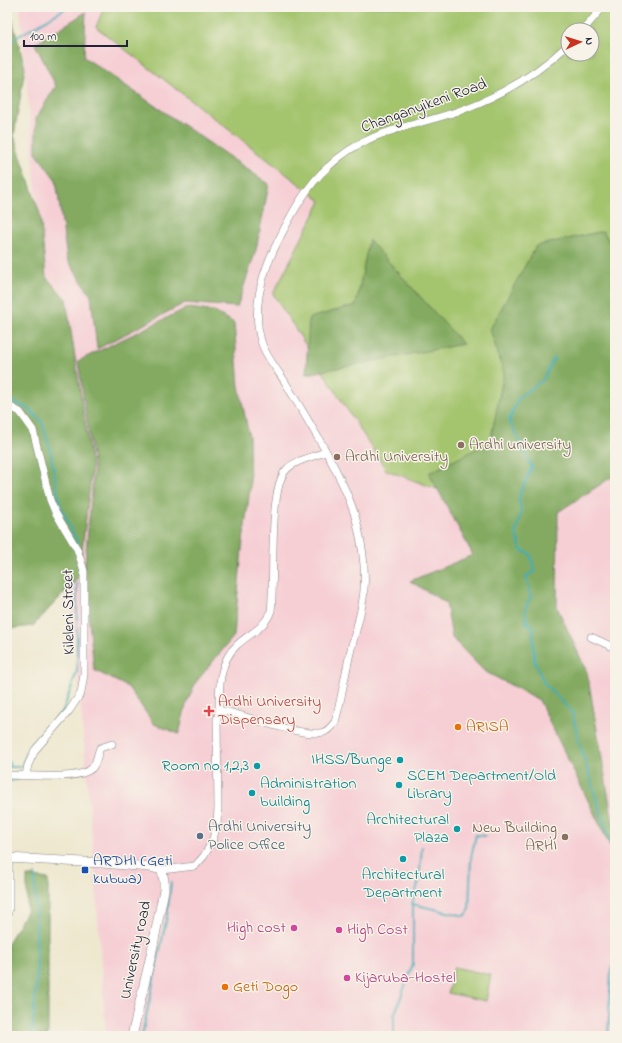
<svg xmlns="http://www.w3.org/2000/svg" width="622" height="1043" font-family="'Indie Flower',sans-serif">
<rect width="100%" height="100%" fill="#f7f3e8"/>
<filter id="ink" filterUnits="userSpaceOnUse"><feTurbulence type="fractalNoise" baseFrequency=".025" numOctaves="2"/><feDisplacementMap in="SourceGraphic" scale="8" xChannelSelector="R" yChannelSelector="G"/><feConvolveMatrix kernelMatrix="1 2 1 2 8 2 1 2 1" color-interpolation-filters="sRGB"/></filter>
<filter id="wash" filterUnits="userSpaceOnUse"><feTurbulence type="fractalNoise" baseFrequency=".012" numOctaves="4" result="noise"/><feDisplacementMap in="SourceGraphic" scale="16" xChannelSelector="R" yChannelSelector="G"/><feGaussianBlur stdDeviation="0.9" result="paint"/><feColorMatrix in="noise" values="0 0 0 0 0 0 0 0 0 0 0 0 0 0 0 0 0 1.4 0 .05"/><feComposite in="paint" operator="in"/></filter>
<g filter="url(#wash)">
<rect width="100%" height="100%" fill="#eee8cf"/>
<path fill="#f6cfd5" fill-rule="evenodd" d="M20,7H615V1036H106L94,861ZM568,30H592V54H568Z"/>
<g fill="#a4c56e" stroke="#637454" fill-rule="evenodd">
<path d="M104,7H615V400L463,499L386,470L273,294L321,201L96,27ZM568,30H592V54H568Z"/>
<path d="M454,967L491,975L486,1001L448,993Z"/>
</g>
<g fill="#83aa61" stroke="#52664e">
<path d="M7,7H9L25,68L14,136L40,214L46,277L66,299L92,467L79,577L33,626L7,629Z"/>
<path d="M86,12L84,57L269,184L256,250L237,307L185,303L97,349L91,296L67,259L56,180L36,153V118L56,86L35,44Z"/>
<path d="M603,231L615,252V475L558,512L557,607L587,672L615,834V856L539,700L484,671L452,638L446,603L410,581L473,555L429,473L490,442L504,373L490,329L536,246Z"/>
<path d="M369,240L463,344L306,374L309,318L356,305Z"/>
<path d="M187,308L213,311L234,323L239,386L249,436L250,488L242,549L234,636L196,682L186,705L179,734L154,724L128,687L94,670L84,571L94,468L78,361Z"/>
<path d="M27,876L48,879V1036H7V945L27,910Z"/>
</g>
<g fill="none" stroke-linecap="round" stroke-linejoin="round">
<g stroke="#3bacb7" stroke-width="2">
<path d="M7,43L68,7"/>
<path d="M554,358L543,380L519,397L509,421L532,467L519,496L521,513L516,532L521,550L530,554L535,571L526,577L531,597C524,607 525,613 527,624L533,625L534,660L544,683L572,712L579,742L615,859"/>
<path d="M7,399L29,409L42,422L50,449L60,505L78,544"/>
<path d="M7,757L10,767"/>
<path d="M7,767H21L32,744L63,711L77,671V583"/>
<path d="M7,782L20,778"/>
<path d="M422,847L419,881L412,904L465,916L469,911L471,857L476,835L485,836"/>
<path d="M32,1036L37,973L35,874"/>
<path d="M142,1036L167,916L171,882"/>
<path d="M394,1036V1016L413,964V906"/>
<path d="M608,1036L611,970L615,959"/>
</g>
</g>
</g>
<g filter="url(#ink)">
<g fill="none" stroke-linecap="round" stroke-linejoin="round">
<defs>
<g id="minor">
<path d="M583,30L603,7"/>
<path d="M7,405L20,412L33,430L50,500L55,512L77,549L84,571V674L81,693L69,711L35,750L28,765L26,775"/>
<path d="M591,637L615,648"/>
<path d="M219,713C219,691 218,662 237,645C250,633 264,629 271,611C275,581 268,490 286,470C295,460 313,457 325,452"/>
<path d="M7,775C25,775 80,781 92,768C97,763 97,754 100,748L112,744"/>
<path d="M162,870L195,866L204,856L212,842L217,825L218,808L217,719L219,713L224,711C246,716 304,738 324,732C329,730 332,726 335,722C342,698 345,673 351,649C356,629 363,609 364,589C366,567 362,544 357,523C346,479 309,423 285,382C277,369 265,356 261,341C251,306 263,270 279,239C291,215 307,185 328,167C370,127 414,128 464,109C502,95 538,73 568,45"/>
<path d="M7,917L9,908V859"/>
</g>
<path id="tertiary" d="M7,858L102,863L150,867L162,870L164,881V890L151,955L132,1036"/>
</defs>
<use href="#minor" stroke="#888585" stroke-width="8"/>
<use href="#tertiary" stroke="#888585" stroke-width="10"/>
<use href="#minor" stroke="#fff" stroke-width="7"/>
<use href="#tertiary" stroke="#fff" stroke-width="9"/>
</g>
</g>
<g fill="#8d6e63" stroke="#f7f3e8" stroke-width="1.5">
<circle cx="461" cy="445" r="4"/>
<circle cx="337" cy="457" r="4"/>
<circle cx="565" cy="837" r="4"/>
</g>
<path fill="#e0444e" stroke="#f7f3e8" stroke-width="1.5" d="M207 705h4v4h4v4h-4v4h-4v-4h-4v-4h4z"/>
<g fill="#e8710a" stroke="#f7f3e8" stroke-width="1.5">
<circle cx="458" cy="727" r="4"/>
<circle cx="225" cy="987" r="4"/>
</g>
<g fill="#0f9aa8" stroke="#f7f3e8" stroke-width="1.5">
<circle cx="400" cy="760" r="4"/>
<circle cx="257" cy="766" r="4"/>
<circle cx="399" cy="785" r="4"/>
<circle cx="252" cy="793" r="4"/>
<circle cx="457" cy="829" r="4"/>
<circle cx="403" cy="859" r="4"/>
</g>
<circle fill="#5c6f8a" stroke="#f7f3e8" stroke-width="1.5" cx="200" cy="836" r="4"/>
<rect fill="#1a4fb4" stroke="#f7f3e8" stroke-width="1.5" x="81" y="866" width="8" height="8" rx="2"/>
<g fill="#d1479c" stroke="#f7f3e8" stroke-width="1.5">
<circle cx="294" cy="928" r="4"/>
<circle cx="339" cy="930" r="4"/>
<circle cx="347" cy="978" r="4"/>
</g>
<g text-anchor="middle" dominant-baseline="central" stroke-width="3" stroke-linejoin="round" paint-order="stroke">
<g font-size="16" fill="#22223b" stroke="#f7f3e8">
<text transform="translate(424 106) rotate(-20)">Changanyikeni Road</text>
<text transform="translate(69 612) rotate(-91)">Kileleni Street</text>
<text transform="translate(136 950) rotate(-78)">University road</text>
</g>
<g font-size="16" fill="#785e54" stroke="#f7f3e8" text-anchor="start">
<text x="469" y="445">Ardhi university</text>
<text x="345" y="457">Ardhi University</text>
<text x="557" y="828" text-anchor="end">New Building<tspan x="557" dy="18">ARHI</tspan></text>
</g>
<g font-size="16" fill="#be3a42" stroke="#f7f3e8" text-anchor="start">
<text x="218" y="702">Ardhi University<tspan x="218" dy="18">Dispensary</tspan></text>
</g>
<g font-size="16" fill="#c56008" stroke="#f7f3e8" text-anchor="start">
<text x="466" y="727">ARISA</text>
<text x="233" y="987">Geti Dogo</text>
</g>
<g font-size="16" fill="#0d838f" stroke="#f7f3e8" text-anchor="end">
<text x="392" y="760">IHSS/Bunge</text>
<text x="249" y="766">Room no 1,2,3</text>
<text x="407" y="776" text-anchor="start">SCEM Department/Old<tspan x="407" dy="18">Library</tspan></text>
<text x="260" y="784" text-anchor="start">Administration<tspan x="260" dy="18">building</tspan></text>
<text x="449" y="820">Architectural<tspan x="449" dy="18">Plaza</tspan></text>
<text x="403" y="875" text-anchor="middle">Architectural<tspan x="403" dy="18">Department</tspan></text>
</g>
<g font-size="16" fill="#4e5e75" stroke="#f7f3e8" text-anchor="start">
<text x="208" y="827">Ardhi University<tspan x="208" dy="18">Police Office</tspan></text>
</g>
<g font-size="16" fill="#164399" stroke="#f7f3e8" text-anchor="start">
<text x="93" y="861">ARDHI (Geti<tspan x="93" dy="18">kubwa)</tspan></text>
</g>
<g font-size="16" fill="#b23c85" stroke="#f7f3e8" text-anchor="start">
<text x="286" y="928" text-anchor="end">High cost</text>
<text x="347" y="930">High Cost</text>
<text x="355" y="978">Kijaruba-Hostel</text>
</g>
</g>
<rect width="622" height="1043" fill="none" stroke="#f7f3e8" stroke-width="24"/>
<g transform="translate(580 42) rotate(86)"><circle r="19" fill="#f7f3e8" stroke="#a29fa3"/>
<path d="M0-3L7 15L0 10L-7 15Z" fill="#c8321e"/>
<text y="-6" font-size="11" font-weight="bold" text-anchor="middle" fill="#22223b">N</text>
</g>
<path d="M24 40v6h103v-6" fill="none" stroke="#22223b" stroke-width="2"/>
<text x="30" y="40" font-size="12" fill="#22223b" stroke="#f7f3e8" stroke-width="3" paint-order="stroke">100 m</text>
</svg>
